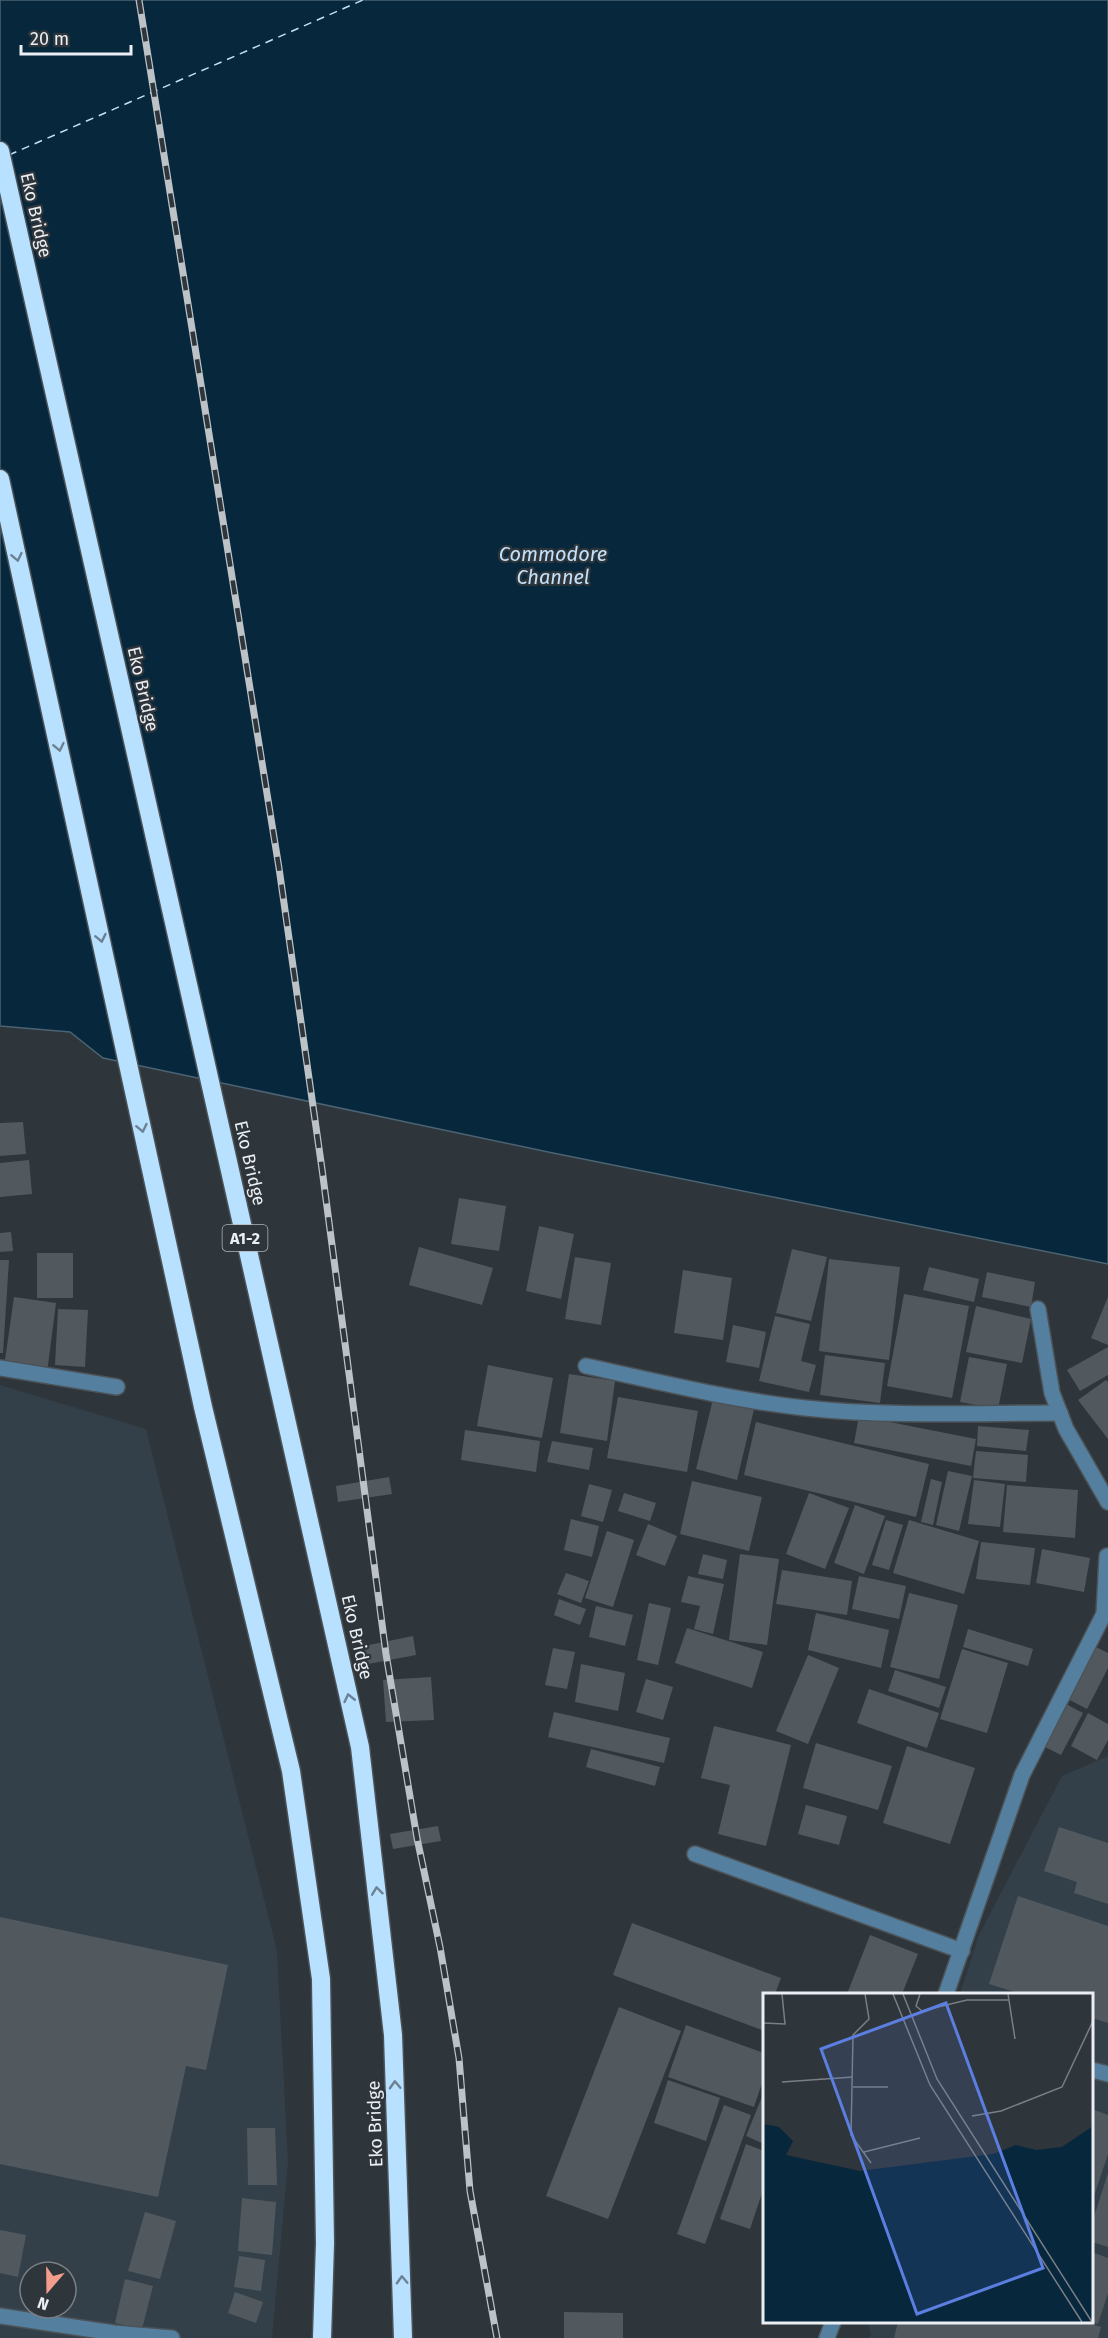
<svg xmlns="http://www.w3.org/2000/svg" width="1108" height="2338" font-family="'Fira Sans',sans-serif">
<rect width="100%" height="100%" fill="#2e353b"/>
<g fill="#334049" fill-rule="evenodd">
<path d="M0,1385L146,1429L277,1951L288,2162L272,2338H0ZM30,2272H66V2308H30Z"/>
<path d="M1108,1756V2338H868L871,2334L867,2322H1092V1994H960L979,1935L1062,1776Z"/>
</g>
<path fill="#06273c" stroke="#4b6373" stroke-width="1.5" d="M0,0H1108V1264L553,1153L103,1058L70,1032L0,1026Z"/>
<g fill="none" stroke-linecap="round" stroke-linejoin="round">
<path stroke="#c2e2fb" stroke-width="1.5" stroke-dasharray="8 6" stroke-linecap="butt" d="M9,155L363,0"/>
</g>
<g fill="#51595f">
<path d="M23,1122L26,1154L0,1156V1123Z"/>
<path d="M29,1160L32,1194L0,1197V1163Z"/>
<path d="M459,1198L506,1206L499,1251L451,1244Z"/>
<path d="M539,1226L574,1234L561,1299L526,1291Z"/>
<path d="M11,1232L13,1251L0,1252V1233Z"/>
<path d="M419,1247L493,1268L482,1305L409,1285Z"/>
<path d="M792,1249L827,1257L811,1321L776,1313Z"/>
<rect x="37" y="1253" width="36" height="45"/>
<path d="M575,1257L611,1263L601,1325L565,1319Z"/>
<path d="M829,1259L900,1267L889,1360L819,1351Z"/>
<path d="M0,1260H9L3,1353H0Z"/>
<path d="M929,1267L979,1279L974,1302L923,1290Z"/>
<path d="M683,1270L732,1278L723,1340L674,1333Z"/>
<path d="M987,1272L1035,1282L1031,1307L982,1297Z"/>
<path d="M904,1294L969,1306L952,1398L887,1386Z"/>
<path d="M14,1297L56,1303L47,1373L4,1367Z"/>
<path d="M1108,1297V1345L1091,1338Z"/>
<path d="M976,1306L1031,1319L1022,1363L966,1352Z"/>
<path d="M58,1309L88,1310L85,1367L55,1365Z"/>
<path d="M775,1316L810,1324L801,1361L816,1365L809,1392L759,1381Z"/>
<path d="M733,1325L766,1332L759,1368L726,1362Z"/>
<path d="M1108,1347V1375L1080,1391L1067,1370Z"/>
<path d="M825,1355L885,1363L880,1403L820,1395Z"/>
<path d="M969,1357L1007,1364L998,1409L960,1402Z"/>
<path d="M488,1365L553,1378L542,1438L477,1426Z"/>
<path d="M569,1374L615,1381L607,1441L560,1433Z"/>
<path d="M1106,1380L1108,1382V1439L1078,1400Z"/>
<path d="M714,1395L755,1405L737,1480L696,1469Z"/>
<path d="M618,1397L698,1411L687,1472L607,1458Z"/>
<path d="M859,1416L976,1439L971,1466L854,1443Z"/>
<path d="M756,1422L929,1464L916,1517L744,1475Z"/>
<path d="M978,1426L1029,1430L1026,1451L977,1446Z"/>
<path d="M465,1430L540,1441L536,1472L461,1460Z"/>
<path d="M552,1441L593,1448L589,1470L547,1462Z"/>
<path d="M976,1451L1028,1455L1026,1482L973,1478Z"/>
<path d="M948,1471L972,1476L959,1531L936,1525Z"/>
<path d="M389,1477L392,1494L338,1502L336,1486Z"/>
<path d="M931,1479L942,1482L933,1525L921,1522Z"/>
<path d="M974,1480L1005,1484L1000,1527L968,1524Z"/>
<path d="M692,1481L762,1497L749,1551L680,1534Z"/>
<path d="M589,1484L612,1490L603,1522L581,1516Z"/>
<path d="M1007,1485L1078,1490L1075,1538L1003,1532Z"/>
<path d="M624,1493L656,1503L650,1521L618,1511Z"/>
<path d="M809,1493L849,1508L825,1569L786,1554Z"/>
<path d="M855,1505L885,1516L864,1574L834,1563Z"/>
<path d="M571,1519L599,1526L592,1557L564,1550Z"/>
<path d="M886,1520L903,1525L889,1570L872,1565Z"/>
<path d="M909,1520L979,1541L964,1594L893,1573Z"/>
<path d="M648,1524L677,1536L665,1566L636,1555Z"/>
<path d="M607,1531L634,1540L613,1607L585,1598Z"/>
<path d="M981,1542L1035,1548L1030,1585L976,1579Z"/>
<path d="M1042,1549L1090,1558L1084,1592L1036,1583Z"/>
<path d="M703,1554L727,1560L723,1579L698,1574Z"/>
<path d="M740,1554L779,1559L767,1645L729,1640Z"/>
<path d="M782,1570L852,1581L847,1615L776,1604Z"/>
<path d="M566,1573L589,1581L581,1603L557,1594Z"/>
<path d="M688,1576L724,1584L713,1634L694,1629L700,1606L681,1602Z"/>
<path d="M859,1576L906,1586L899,1619L852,1609Z"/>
<path d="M909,1593L958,1605L939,1679L890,1667Z"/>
<path d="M559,1599L586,1609L580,1625L554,1615Z"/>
<path d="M649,1603L671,1608L658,1665L637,1660Z"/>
<path d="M596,1606L633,1615L625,1646L589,1637Z"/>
<path d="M816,1613L889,1630L881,1668L808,1650Z"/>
<path d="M687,1628L763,1652L752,1688L675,1663Z"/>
<path d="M968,1629L1033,1649L1028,1666L963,1647Z"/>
<path d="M413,1636L416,1655L368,1664L364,1646Z"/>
<path d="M1094,1646L1108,1653V1668L1087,1709L1066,1698Z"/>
<path d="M553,1648L575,1652L567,1689L545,1685Z"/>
<path d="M962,1649L1008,1663L987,1733L940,1719Z"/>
<path d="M808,1655L839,1668L808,1744L776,1731Z"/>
<path d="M581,1664L625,1673L618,1711L575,1702Z"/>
<path d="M895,1670L946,1687L939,1708L888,1691Z"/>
<path d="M431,1677L434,1720L386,1722L383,1680Z"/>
<path d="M646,1679L673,1687L663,1720L636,1712Z"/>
<path d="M869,1689L939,1713L927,1748L857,1723Z"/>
<path d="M1066,1704L1083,1713L1061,1755L1043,1746Z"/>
<path d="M554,1712L670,1738L664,1763L548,1737Z"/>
<path d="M1088,1713L1108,1724V1740L1097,1760L1071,1746Z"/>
<path d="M714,1726L791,1745L766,1846L718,1834L730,1785L701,1778Z"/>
<path d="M816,1743L892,1766L878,1810L803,1788Z"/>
<path d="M907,1746L975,1768L950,1844L883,1823Z"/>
<path d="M591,1749L660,1767L655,1786L586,1767Z"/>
<path d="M806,1805L847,1816L839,1845L798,1834Z"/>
<path d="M438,1826L441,1841L393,1849L390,1834Z"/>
<path d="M1059,1827L1108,1843V1904L1074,1893L1077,1882L1044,1871Z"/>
<path d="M1018,1896L1108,1926V2023L1092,2018V1994H1021L989,1984Z"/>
<path d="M0,1917L228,1965L206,2070L186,2066L158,2197L0,2164Z"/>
<path d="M632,1923L781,1978L775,1994H764V2024L762,2030L613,1975Z"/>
<path d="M870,1935L918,1954L902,1994H847Z"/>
<path d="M619,2007L681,2031L608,2219L546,2196Z"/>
<path d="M686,2025L764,2053V2077L754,2107L668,2077Z"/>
<path d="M668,2080L720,2098L706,2141L654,2123Z"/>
<path d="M764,2092V2144L746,2136Z"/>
<path d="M724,2105L751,2115L705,2244L677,2234Z"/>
<path d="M1092,2109L1108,2115V2154L1092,2202Z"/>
<path d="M247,2128H275L277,2185H248Z"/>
<path d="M746,2144L764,2151V2187L750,2229L720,2219Z"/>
<path d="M1108,2173V2247L1092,2242V2223Z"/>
<path d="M242,2198L276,2202L272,2255L238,2251Z"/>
<path d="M145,2212L176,2221L160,2279L128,2271Z"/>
<path d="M0,2230L26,2235L18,2277L0,2273Z"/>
<path d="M1092,2252L1108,2258V2293L1098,2324L1092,2322Z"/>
<path d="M239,2256L265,2260L261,2291L234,2287Z"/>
<path d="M125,2279L153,2286L142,2329L115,2323Z"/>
<path d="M235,2292L263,2302L256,2323L228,2313Z"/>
<path d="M564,2312L623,2313V2338H564Z"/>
<path d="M898,2322H1084L1101,2327L1098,2338H894Z"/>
</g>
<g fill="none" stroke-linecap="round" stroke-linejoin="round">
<defs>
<g id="minor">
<path d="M1038,1309L1052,1393L1066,1429L1108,1502"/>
<path d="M586,1366C659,1382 731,1400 805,1408C889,1417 976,1413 1060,1413"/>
<path d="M0,1368L117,1387"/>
<path d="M1104,1614L1107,1556"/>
<path d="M695,1854L962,1951"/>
<path d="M946,1994L1022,1775L1108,1606"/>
<path d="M1092,2070L1108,2074"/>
<path d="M0,2316L114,2333L172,2338"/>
<path d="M827,2338L833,2322"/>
</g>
<g id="highway">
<path d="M0,151L360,1747L393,2035L403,2338"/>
<path d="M0,479L203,1407L291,1771L321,1979L325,2243L322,2338"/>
</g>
</defs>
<use href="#minor" stroke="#4c5358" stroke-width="18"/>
<use href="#highway" stroke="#4c5358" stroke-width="21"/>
<use href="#minor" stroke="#557f9e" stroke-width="15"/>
<use href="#highway" stroke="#b8e0ff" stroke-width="18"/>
<defs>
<path id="rail" d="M139,0L279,868L322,1169L386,1654L417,1838L440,1947L459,2058L470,2191L497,2338"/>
</defs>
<use href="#rail" stroke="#bdc2c7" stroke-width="7"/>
<use href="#rail" stroke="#2e353b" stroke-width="4.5" stroke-dasharray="14" stroke-linecap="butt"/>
</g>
<defs><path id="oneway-chevron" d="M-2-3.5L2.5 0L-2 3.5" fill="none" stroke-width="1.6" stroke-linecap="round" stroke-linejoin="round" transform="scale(1.5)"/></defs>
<g stroke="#6c8293">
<use href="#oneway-chevron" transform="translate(17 557) rotate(78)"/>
<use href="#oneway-chevron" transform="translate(59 747) rotate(78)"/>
<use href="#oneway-chevron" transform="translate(101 938) rotate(78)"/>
<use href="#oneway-chevron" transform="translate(142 1128) rotate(78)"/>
<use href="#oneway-chevron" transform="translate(349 1698) rotate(-103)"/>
<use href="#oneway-chevron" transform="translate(377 1891) rotate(-97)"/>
<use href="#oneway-chevron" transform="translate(395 2085) rotate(-92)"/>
<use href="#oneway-chevron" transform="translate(402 2280) rotate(-92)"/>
</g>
<g text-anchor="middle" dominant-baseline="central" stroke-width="4.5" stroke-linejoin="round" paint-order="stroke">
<rect fill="#2e353b" stroke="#b2b7bc" stroke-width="1.5" x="222.5" y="1225" width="45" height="26" rx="4.5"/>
<g font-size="16" font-weight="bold" fill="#ebeff3">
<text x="245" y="1238">A1-2</text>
</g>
<g font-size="18" fill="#ebeff3" stroke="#2e353b">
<text transform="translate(36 215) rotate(77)">Eko Bridge</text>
<text transform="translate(143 689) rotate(77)">Eko Bridge</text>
<text transform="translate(250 1163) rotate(77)">Eko Bridge</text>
<text transform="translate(357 1637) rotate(77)">Eko Bridge</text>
<text transform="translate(375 2124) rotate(-92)">Eko Bridge</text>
</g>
<g font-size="20" font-style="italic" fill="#c2e2fb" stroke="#2e353b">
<text x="553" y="554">Commodore<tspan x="553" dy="23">Channel</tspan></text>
</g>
</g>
<g transform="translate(763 1993)">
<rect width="330" height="330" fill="#2e353b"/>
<path d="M0,131L16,134L30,148L23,162L97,178L230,161L253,152L273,157L299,154L330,133V329H0Z" fill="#06273c"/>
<path fill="none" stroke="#06273c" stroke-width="3" d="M281,250L330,204M304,285L330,263M197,329L271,260M253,329L294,294"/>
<path fill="none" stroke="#7a7f85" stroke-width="1.5" d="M102,1L106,26L90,42L88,142L108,170M130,1L167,92L319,329M140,1L174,86L329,329M157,1L153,13L159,18L204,7H246M245,1L252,46M0,30L22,31L19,1M19,89L90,84M90,94H125M209,123L238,118L299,94L330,28M101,159L157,145"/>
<path fill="#5b7ee0" fill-opacity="0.15" stroke="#5b7ee0" stroke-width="3" d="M183,10L280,275L154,321L58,56Z"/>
<rect width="330" height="330" fill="none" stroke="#ebeff3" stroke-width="3"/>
</g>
<g transform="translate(48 2290) rotate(200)"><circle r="28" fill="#2e353b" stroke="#7a7f85" stroke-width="1.5"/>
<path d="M0-4.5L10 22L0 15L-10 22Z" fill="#f49d8c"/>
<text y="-9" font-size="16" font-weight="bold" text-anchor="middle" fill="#ebeff3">N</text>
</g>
<path d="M21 45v9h110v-9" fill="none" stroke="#ebeff3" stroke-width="3"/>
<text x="30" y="45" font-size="18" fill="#ebeff3" stroke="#2e353b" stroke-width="4.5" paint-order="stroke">20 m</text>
</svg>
